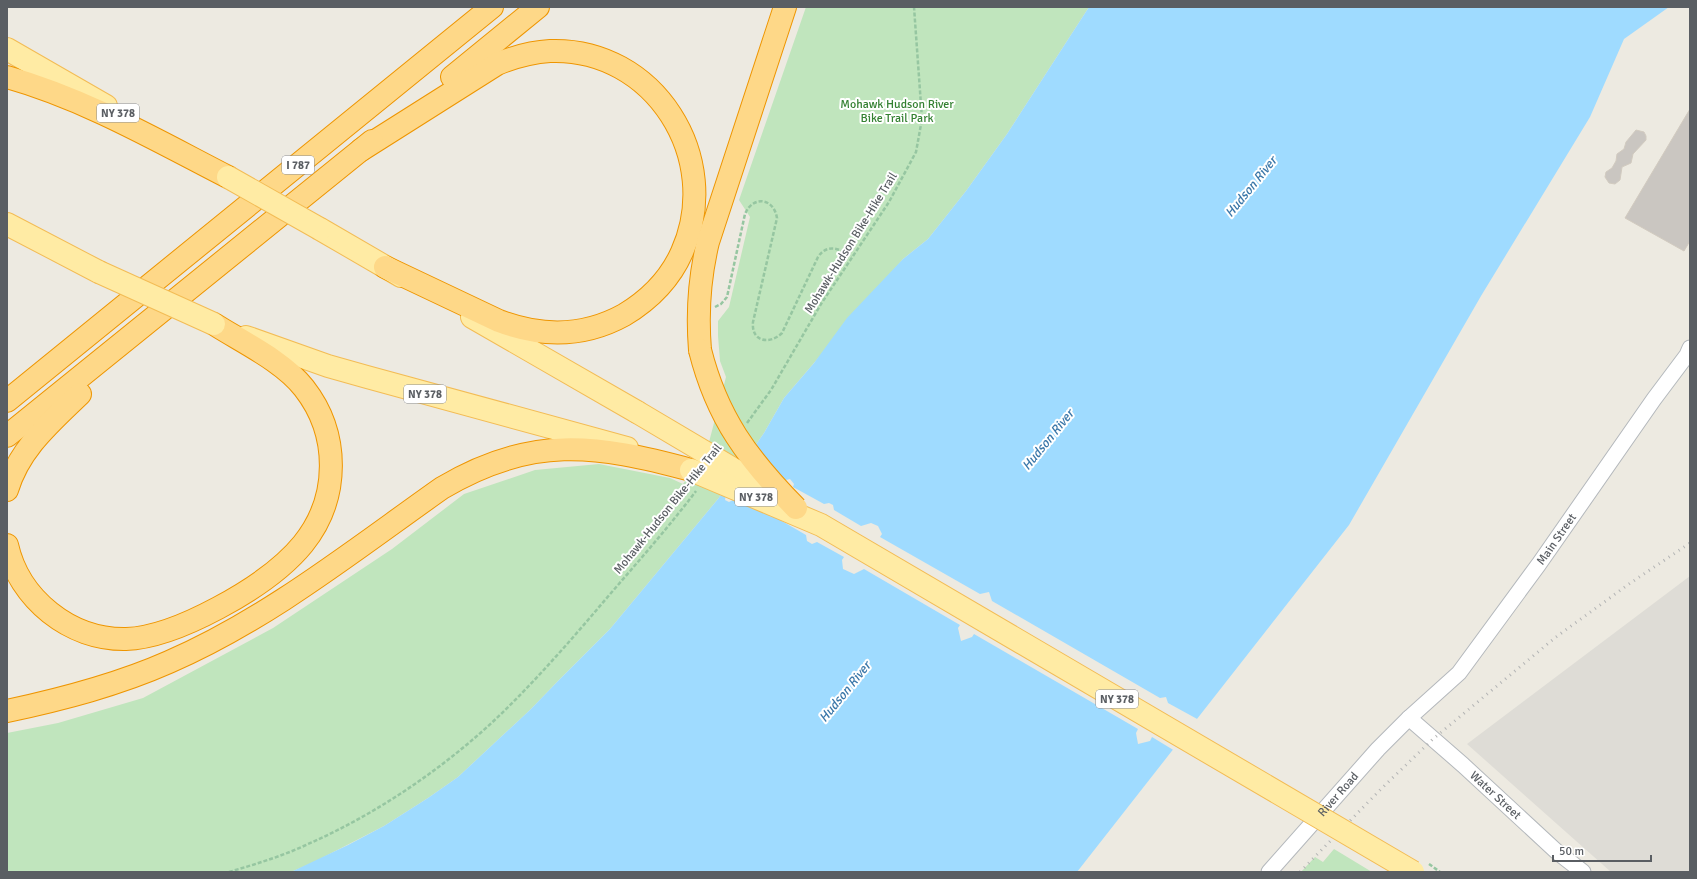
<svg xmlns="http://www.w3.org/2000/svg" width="1697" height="879" font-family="Signika,sans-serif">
<rect width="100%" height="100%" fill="#edeae1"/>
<path fill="#dedcd6" d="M1690,576V872H1611L1467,744Z"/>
<g fill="#c0e5bd">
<path d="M806,7H1089L1007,134L966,191L928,239L903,259L784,398L764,433L718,499L610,629L558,681L531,709L458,777L428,798L384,826L314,862L291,872H7V733L58,723L143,698L273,628L392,549L464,494L535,470L599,464L670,478L683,484L708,446L726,377L720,361L718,336V321L729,307L750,217L739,200Z"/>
<path d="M1334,849L1372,872H1301L1315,857L1323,862Z"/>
</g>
<path fill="#9fdbff" d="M1089,7H1669L1624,39L1590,117L1481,296L1349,525L1077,872H291L348,845L384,826L428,798L458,777L531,709L558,681L610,629L718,499L764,433L784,398L814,363L847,318L903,259L928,239L966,191L1007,134Z"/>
<path fill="#edeae1" d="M790,479L794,484L793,487L824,504L829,503L833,505L834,510L861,526L871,523L878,526L882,534L880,537L980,594L989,592L992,601L1160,698L1166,697L1168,703L1199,720L1175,751L1152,737L1150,741L1138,744L1136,733L1138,729L974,634L972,637L961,641L958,628L960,625L864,569L854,574L843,569L842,560L844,557L817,542L812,544L807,541L806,535L775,517L769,516L768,513L733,500L729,502L725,500L726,494Z"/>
<g fill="#cac6c1" stroke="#d2cbc0">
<path d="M1690,109V241L1684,251L1625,218Z"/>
<path d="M1636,130L1644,132L1646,136V140L1633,154L1631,163L1622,167L1620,180L1615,184L1609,183L1605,177L1606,172L1612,168L1616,161L1617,154L1624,149L1626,142Z"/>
</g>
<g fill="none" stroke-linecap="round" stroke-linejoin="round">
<defs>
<g id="minor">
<path id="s1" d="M1409,718L1463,765L1556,851L1583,872"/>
<path id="s2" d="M1269,872L1378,749L1409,718L1459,673L1539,564L1654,399L1687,355L1690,348"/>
</g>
<g id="primary">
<path d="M7,49L106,106"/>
<path d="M7,224L99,272"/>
<path d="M320,229L401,276"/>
<path d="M472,317L637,412"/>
<path d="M246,337L328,366L367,377L627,448"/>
</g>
<g id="motorway">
<path d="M7,77C85,99 156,140 228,177"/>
<path d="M452,77L538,7"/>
<path d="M361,150L497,64C514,57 531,52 550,51C654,47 724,158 682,252C670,279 649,300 624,315C584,337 541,337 499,321L385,267"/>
<path d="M700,350C697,313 699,279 708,242L785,7"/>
<path d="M7,401L492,7"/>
<path d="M7,436L372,141"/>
<path d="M7,490C19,449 50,423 80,394"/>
<path d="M7,545C19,599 70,640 126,639C157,638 190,623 218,608C248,592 281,571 303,544C340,498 340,434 304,388C283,361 242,342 214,324"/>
<path d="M7,711C63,699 117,685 169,662C268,619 354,550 442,488C531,435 595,444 691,470"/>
</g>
</defs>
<use href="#minor" stroke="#b4b8bc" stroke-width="17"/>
<use href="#primary" stroke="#f3bc55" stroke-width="24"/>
<use href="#motorway" stroke="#ee9500" stroke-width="24"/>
<g stroke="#96c6a1" stroke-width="2.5" stroke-dasharray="4 2" stroke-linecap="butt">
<path d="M715,307L721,304L727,297L745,214C753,195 774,198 777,218L753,322C751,342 770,345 782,333L818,257C827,243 840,249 852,256"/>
<path d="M747,423L771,390L821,304L889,202L916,152L922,119L914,7"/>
<path d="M1429,864L1440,872"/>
<path d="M229,872C256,864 283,856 308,844C377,814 447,766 501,714C538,678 572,639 605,600C636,564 668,528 696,491"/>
</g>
<use href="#minor" stroke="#fff" stroke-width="15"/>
<use href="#primary" stroke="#ffeba4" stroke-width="22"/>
<use href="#motorway" stroke="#fed888" stroke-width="22"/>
<path stroke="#b3b4b4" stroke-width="3" stroke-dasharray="1 5" stroke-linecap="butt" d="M1300,872L1381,789L1433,739L1556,637L1629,584L1690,543"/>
<defs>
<g id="primary-bridge">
<path d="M228,177L320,229"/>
<path d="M99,272L214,324"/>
<path d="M637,412L772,492"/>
<path d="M691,470L821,525L1413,872"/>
</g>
<path id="motorway-bridge" d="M700,350C717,418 748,459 796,508"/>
</defs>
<use href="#primary-bridge" stroke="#f3bc55" stroke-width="24" stroke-linecap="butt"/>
<use href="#motorway-bridge" stroke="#ee9500" stroke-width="24" stroke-linecap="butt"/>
<use href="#primary-bridge" stroke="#ffeba4" stroke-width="22"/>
<use href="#motorway-bridge" stroke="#fed888" stroke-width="22"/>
</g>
<g text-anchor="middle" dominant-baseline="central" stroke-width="4" stroke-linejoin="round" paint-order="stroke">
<g fill="#fff" stroke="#8c8e92" stroke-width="1">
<rect x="97" y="104" width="42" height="18" rx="3"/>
<rect x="282" y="156" width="32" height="18" rx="3"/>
<rect x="404" y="385" width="42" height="18" rx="3"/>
<rect x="735" y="488" width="42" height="18" rx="3"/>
<rect x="1096" y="690" width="42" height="18" rx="3"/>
</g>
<g font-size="11" font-weight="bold" fill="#5a5e63">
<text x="118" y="113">NY 378</text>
<text x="298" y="165">I 787</text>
<text x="425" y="394">NY 378</text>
<text x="756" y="497">NY 378</text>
<text x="1117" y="699">NY 378</text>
</g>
<g font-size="12" fill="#348132" stroke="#fff">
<text x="897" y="104">Mohawk Hudson River<tspan x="897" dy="14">Bike Trail Park</tspan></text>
</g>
<g font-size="12" fill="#5a5e63" stroke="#fff">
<text transform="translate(851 243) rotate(-58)">Mohawk-Hudson Bike-Hike Trail</text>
<text transform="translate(668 509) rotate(-51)">Mohawk-Hudson Bike-Hike Trail</text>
<text stroke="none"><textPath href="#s2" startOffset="441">Main Street</textPath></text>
<text stroke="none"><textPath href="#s2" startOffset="104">River Road</textPath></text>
<text stroke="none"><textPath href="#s1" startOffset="116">Water Street</textPath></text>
</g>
<g font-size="13" font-style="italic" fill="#3a77a9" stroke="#fff">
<text transform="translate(1251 187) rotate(-51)">Hudson River</text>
<text transform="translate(1048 440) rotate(-51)">Hudson River</text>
<text transform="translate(845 692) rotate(-51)">Hudson River</text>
</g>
</g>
<rect width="1697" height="879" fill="none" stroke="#5a5e63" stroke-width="16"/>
<path d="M1553 855v6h98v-6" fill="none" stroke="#5a5e63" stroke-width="2"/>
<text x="1559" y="855" font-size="12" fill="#5a5e63" stroke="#ffffff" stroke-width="3" paint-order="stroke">50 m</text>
</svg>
